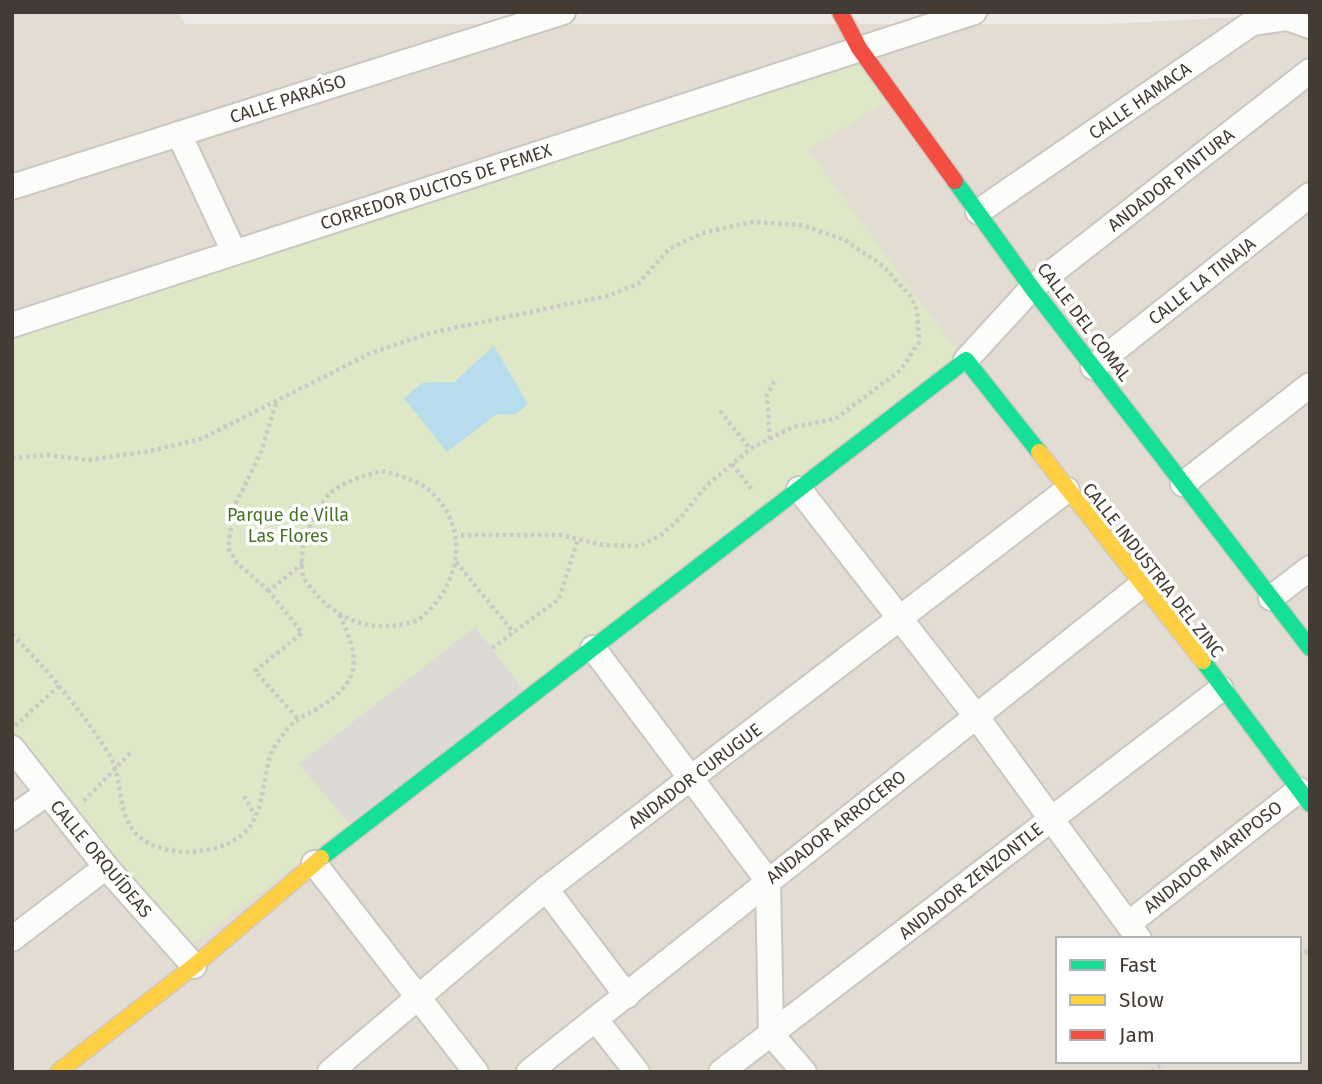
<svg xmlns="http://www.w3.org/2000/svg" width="1322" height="1084" font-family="'Fira Sans',sans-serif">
<rect width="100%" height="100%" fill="#eeebe6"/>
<path fill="#e2dcd3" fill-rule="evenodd" d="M12,12H178L185,24H1107L1310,13V1072H12ZM1058,939H1299V1061H1058Z"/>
<path fill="#dee8c6" d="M859,48L894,97L808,150L963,359L186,949L12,748V325Z"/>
<path fill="#dddad6" d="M475,627L524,690L349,824L299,764Z"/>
<path fill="#b7dcec" d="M494,346L528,404L515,415L497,414L447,452L404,398L422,383L454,382Z"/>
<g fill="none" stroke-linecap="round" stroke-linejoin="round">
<defs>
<g id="street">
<path d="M179,134L234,252"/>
<path d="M12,187L563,12"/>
<path d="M978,212L1252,23L1287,18L1310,26"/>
<path d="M12,325L974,12"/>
<path d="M966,360L1032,288L1310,71"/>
<path d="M1093,367L1310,195"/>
<path d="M1183,484L1310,385"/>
<path d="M799,489L976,716L1139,939"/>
<path d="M1271,598L1310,568"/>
<path d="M593,648L768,881L771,1034L804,1072"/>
<path d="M12,748L106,867L194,966"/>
<path d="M12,818L46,794"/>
<path d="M314,863L476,1072"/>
<path d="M546,889L627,996"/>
<path d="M1128,924L1299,790"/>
<path d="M12,939L106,867"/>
<path d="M596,1020L637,1072"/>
<path d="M330,1072L546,889L1067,490"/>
<path d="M529,1072L1144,583"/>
<path d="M721,1072L1221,689"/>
</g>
<g id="fast">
<path d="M955,181L1032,288L1310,648"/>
<path d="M1203,661L1310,804"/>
<path d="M321,858L966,360L1039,452"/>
</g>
<g id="slow">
<path d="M1039,452L1203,661"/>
<path d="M58,1072L194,966L321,858"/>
</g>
<path id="jam" d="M840,12L859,48L955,181"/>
</defs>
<use href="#street" stroke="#cac7c2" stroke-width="28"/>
<use href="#fast" stroke="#cfc9be" stroke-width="19"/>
<use href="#slow" stroke="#cfc9be" stroke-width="19"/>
<use href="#jam" stroke="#cfc9be" stroke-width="19"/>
<g stroke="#cccac6" stroke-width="4.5" stroke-dasharray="3.5 3.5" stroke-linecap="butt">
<path d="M720,411L750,449"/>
<path d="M770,439L767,395L775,380"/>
<path d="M12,458L48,455L88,460L145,452L201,439L371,353L430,333L607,296L638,284L669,249L702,233L752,222L802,225L845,240L883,266L911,297L917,310L919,342L901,370L835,419L793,427L750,449L706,486L681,517L661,535L639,546L603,545L561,535H457"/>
<path d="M732,464L753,491"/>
<path d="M382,471C398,475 417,480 430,491C472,529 460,588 418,620C413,623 404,624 397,625C366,631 333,616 314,591C311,588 306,583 304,578C295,554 313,507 333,491C347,480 364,476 382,471Z"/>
<path d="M456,562L514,633"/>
<path d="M269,591L237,563L228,548L234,507L261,452L276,403"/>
<path d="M12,634C49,672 81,710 109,754C121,774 118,799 127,820C144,861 216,859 244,833C265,814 262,779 271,754C275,744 283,735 289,727C297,718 305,716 315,710C364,681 360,659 339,613"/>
<path d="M492,648L559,599L578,539"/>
<path d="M297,718L255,671L302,633L269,591L303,563"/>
<path d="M15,726L61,684"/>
<path d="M244,796L255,815"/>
<path d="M84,801L132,751"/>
<path d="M1299,957L1310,949"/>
<path d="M1152,1072L1165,1061"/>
</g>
<use href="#street" stroke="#fcfcfb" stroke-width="24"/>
<use href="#fast" stroke="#16e098" stroke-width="16"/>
<use href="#slow" stroke="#ffcf43" stroke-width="16"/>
<use href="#jam" stroke="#f24e42" stroke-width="16"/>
</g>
<g text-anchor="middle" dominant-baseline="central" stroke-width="7" stroke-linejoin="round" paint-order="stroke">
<g font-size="18" fill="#433c34" stroke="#fff">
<text transform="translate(288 99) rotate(-18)">CALLE PARAÍSO</text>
<text transform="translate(1140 101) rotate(-35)">CALLE HAMACA</text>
<text transform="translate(1171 180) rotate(-38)">ANDADOR PINTURA</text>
<text transform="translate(436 187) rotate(-18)">CORREDOR DUCTOS DE PEMEX</text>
<text transform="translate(1202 281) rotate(-38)">CALLE LA TINAJA</text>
<text transform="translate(1084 322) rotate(53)">CALLE DEL COMAL</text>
<text transform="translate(1153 570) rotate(52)">CALLE INDUSTRIA DEL ZINC</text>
<text transform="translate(695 776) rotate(-37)">ANDADOR CURUGUE</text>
<text transform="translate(836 827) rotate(-38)">ANDADOR ARROCERO</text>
<text transform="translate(1213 857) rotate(-38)">ANDADOR MARIPOSO</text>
<text transform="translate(101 859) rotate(50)">CALLE ORQUÍDEAS</text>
<text transform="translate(971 881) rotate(-38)">ANDADOR ZENZONTLE</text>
</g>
<g font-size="18" fill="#4b7328" stroke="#fff">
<text x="288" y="515">Parque de Villa<tspan x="288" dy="21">Las Flores</tspan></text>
</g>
</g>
<rect width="1322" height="1084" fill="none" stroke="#433c34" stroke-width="28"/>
<rect x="1056" y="937" width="245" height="126" fill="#ffffff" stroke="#b4b1ae" stroke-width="2"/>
<rect x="1070" y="960" width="35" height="10" fill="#16e098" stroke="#b4b1ae" stroke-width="2"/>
<text x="1119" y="972" font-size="21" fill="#433c34">Fast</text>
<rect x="1070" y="995" width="35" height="10" fill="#ffcf43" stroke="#b4b1ae" stroke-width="2"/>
<text x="1119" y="1007" font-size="21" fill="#433c34">Slow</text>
<rect x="1070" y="1030" width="35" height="10" fill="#f24e42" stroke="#b4b1ae" stroke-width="2"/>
<text x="1119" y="1042" font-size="21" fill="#433c34">Jam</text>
</svg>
